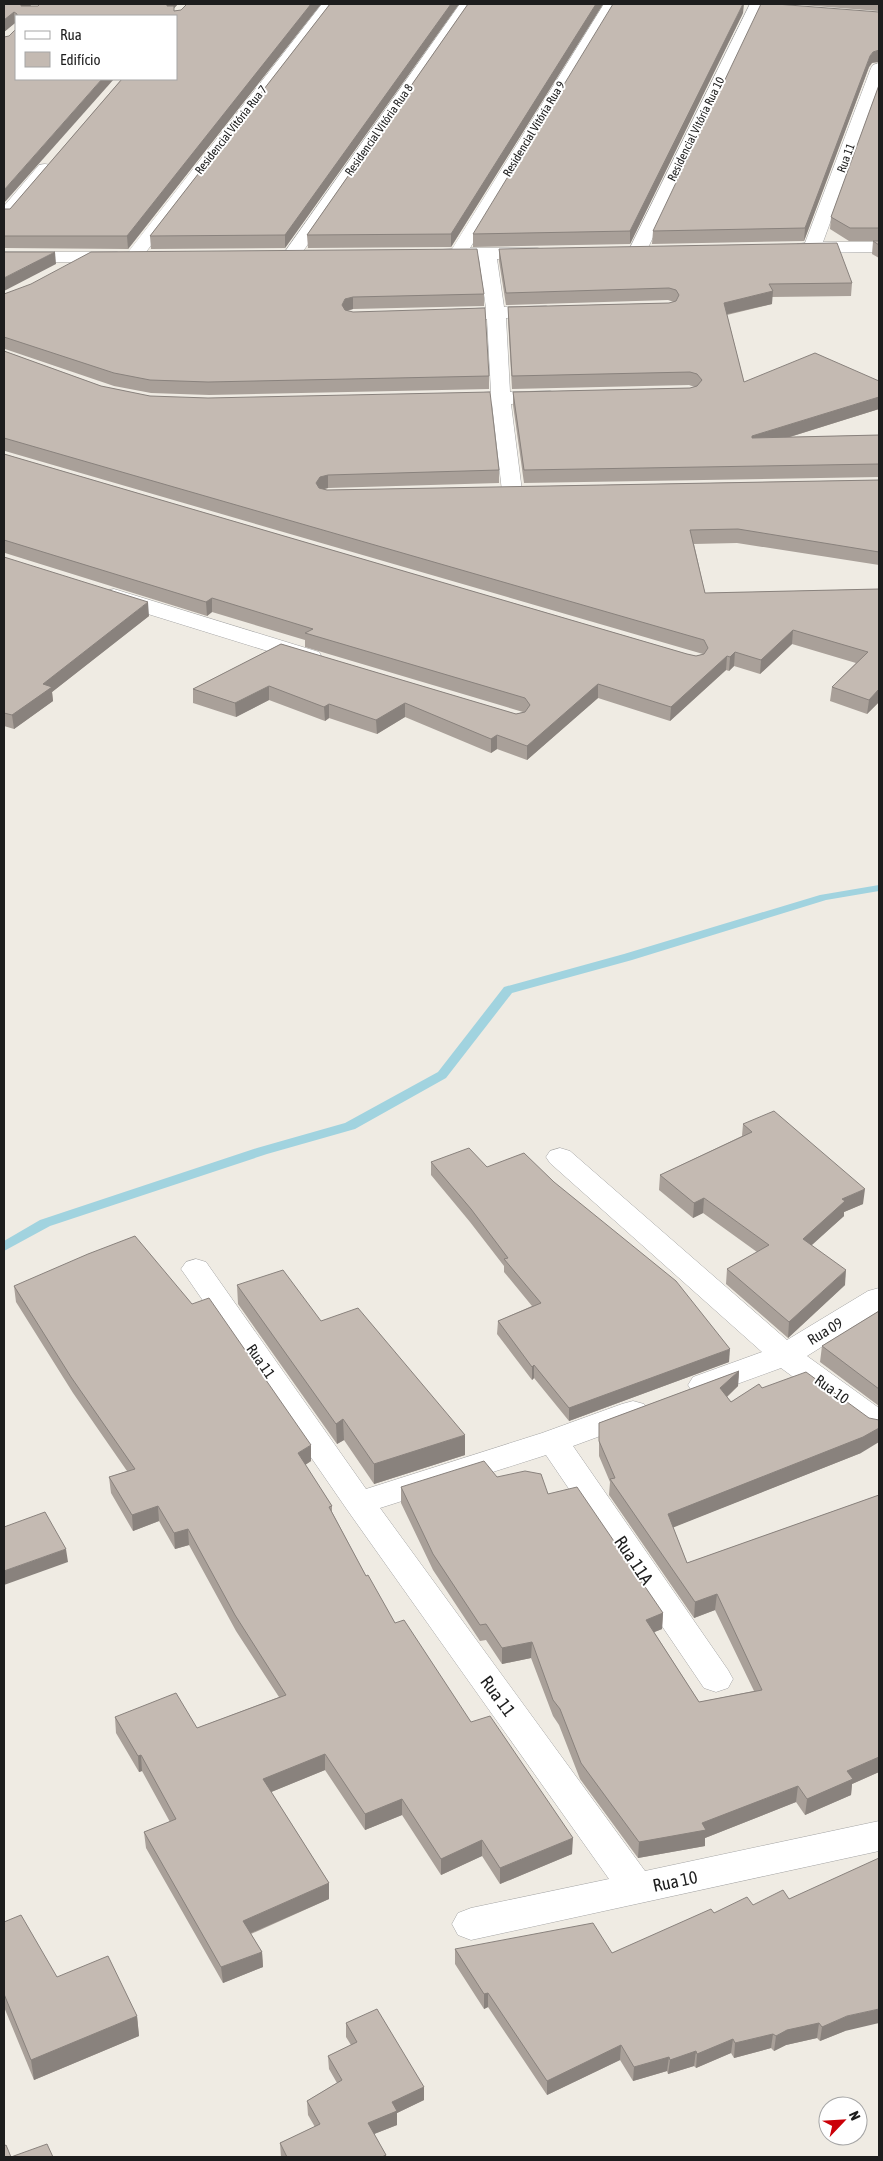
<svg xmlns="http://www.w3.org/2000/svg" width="883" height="2161" font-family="'Asap Condensed',sans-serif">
<rect width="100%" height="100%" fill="#efebe3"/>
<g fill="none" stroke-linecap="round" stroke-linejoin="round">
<path fill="#a1d3df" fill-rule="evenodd" d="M879,885V891L826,900L632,960L512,993L446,1078L355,1129L267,1154L50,1226L4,1251V1241L40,1220L257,1148L345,1123L438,1072L504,987L624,954L820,895Z"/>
<defs>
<g id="minor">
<path d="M322,4H337L139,261L133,262L125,258L117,262H4V252H117L125,256Z"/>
<path d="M460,4H474L297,260L291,261L285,260L282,256Z"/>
<path d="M604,4H618L470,248H537L543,249L546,253L543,257L537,258L497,259L504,307L546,306L553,308L555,312L553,316L506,318L510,392L550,391L557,393L560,397L557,401L511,404L522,491L519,495L512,497L505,495L502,491L492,404L453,405L446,403L443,399L446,395L491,392L487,319L442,318L440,314L442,310L486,308L479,259L434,258L431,254L434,250L452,249Z"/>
<path d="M750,4H760L763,7L646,252L643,256L637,257L631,256L628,252Z"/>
<path d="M879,63V89L823,242H879V252L803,253L797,252L794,248L797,244L805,243L871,68L873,65Z"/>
<path d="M45,164L51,165L53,169L51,173L10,220L4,221V206L39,165Z"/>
<path d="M114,589L319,652L322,657L319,662L311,664L303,662L106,601L103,596L106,591Z"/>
<path d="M560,1148L570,1151L787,1340L868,1291L879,1288V1311L807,1356L879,1408V1435L868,1432L781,1368L704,1396L693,1393L688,1385L693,1377L762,1352L550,1163L546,1157L550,1151Z"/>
<path d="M196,1259L206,1262L366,1489L542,1433L622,1404L633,1401L644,1404L649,1412L644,1420L573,1446L728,1670L733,1679L728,1688L716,1692L704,1688L546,1455L380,1508L645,1871L879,1821V1851L471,1940L458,1935L452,1924L458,1913L471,1908L609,1879L348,1511L186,1276L181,1269L186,1262Z"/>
</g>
</defs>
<use href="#minor" stroke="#a4a4a4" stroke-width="1"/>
<use href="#minor" fill="#fff" fill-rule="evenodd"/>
</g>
<g fill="#a9a099">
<path d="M4,4H32L30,6H38L40,4H178L174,8V11L181,10L187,4H321L128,249L4,248V209H10L176,16H16V24L15,23L4,32Z"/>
<path d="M330,4H459L285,248L151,249L150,236Z"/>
<path d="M468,4H603L451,247L308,248L307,235Z"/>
<path d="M789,4H879V12V11Z"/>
<path d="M743,13L630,244L473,247V234Z"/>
<path d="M872,63L869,67L804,241L652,244L653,231Z"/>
<path d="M879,85V258L872,254L873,241H879H849L830,229L831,217Z"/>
<path d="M499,249L852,283L851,296L772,297V304L727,315L744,382L879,381V409L790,437L879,435V477L524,483L513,405V392L690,388L695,387L689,385L512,389L508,320V307L669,303L674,302L668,300L506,305L499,261Z"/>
<path d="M4,294H484V306L353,309L347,311L489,376V389L209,395L151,393L114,386L5,349L4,350Z"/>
<path d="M4,351L101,386L499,470V483L328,488L324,489L327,490L879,480V565L737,543L694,544L705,593L879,589V704L878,703L867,714L830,701L832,687L856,663L792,644L760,674L734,666L729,671L726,670L670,721L598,698L527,760L497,749L491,753L405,717L377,734L329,718L325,721L269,700L236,717L193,703V689L281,644L516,714L523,712L305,647V640L212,612L207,616L5,553L4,554V454L687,654L696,656L703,654L5,451L4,452Z"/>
<path d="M4,557L149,616L52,692L53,701L14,729L4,726Z"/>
<path d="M743,1124L863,1204L844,1212V1216L811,1245L845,1285L788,1338L726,1284L727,1269L757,1252L703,1213L693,1218L659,1190L660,1175L742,1136Z"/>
<path d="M431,1162L487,1167L729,1362L569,1421L534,1378L532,1380L497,1334L498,1321L532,1306L504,1272V1266L470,1222L431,1175Z"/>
<path d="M237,1285L321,1321L465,1455L374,1484L344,1440L337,1444L238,1304Z"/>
<path d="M14,1286L311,1461L305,1465L332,1506V1512L366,1576L395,1623L572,1854L500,1884L482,1856L441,1875L402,1815L365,1830L325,1770L271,1792L329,1883V1899L251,1934L262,1952L263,1967L223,1983L146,1848L144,1832L170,1822L142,1771L139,1772L116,1733L115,1717L197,1728L279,1697L236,1631L189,1545L175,1549L159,1521L133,1531L111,1493L109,1477L127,1471L73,1393L16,1302Z"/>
<path d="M879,1311V1406L820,1362L822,1346Z"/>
<path d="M739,1371L738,1386L727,1397L731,1402L762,1388L861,1453L673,1527L687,1563L879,1495V1772L852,1784L851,1795L805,1815L796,1802L705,1838V1846L638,1858L580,1779L559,1725L553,1716L531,1658L502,1664L486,1640L480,1641L433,1570L401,1503V1487L497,1477L548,1494L663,1613L662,1629L654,1632L699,1702L754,1691L715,1610L694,1618L609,1495L610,1482L599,1456V1423Z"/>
<path d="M714,1913L845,2031L820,2041L817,2038L786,2045L774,2051L771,2048L734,2058L731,2053L696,2068L694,2066L668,2074L667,2071L633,2081L620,2060L547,2095L488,2007L484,2009L455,1964V1949L612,1953Z"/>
<path d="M4,1922L57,1977L137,2016L139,2036L34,2080L4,2007Z"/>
<path d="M346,2023L424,2087V2100L397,2113V2125L374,2134L387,2157H281L280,2143L315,2127L308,2115L307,2101L337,2083L329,2069L328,2056L351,2045L346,2037Z"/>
</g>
<g fill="#89827d">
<path d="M21,4H32L22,15Z"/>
<path d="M167,4H178L168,15Z"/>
<path d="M311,4H321L128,249L127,236Z"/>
<path d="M451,4H459L285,248V235Z"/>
<path d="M596,4H603L451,247V234Z"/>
<path d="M743,4H744L743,13L630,244V231Z"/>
<path d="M14,12L15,23L4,32V20Z"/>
<path d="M879,50V62L872,63L869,67L804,241L805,228L870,56L873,52Z"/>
<path d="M102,79H114L4,203V190Z"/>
<path d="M55,252L56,264L4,291V278Z"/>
<path d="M773,291L772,304L723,315L724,303Z"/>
<path d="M353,297V309L345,311L342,305L345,299Z"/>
<path d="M879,397V409L751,449L752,436Z"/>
<path d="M328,475V488L320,490L316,483L320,477Z"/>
<path d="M212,598V612L207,616L206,602Z"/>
<path d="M148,602L149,616L52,692L53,701L14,729L12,715L43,684Z"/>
<path d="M793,630L792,644L760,674L761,660Z"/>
<path d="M735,652L734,666L729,671L730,657Z"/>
<path d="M727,656L726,670L670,721L671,707Z"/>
<path d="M598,684V698L527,760V746Z"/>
<path d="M269,686V700L236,717L235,703Z"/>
<path d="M879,689L878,703L867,714L869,700Z"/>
<path d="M405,703V717L377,734L376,720Z"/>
<path d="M329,704V718L325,721L324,707Z"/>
<path d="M497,735V749L491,753V739Z"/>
<path d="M865,1189L863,1204L844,1212V1216L802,1254L803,1239L842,1199Z"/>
<path d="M704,1198L703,1213L693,1218L694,1203Z"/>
<path d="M846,1270L845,1285L788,1338L789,1322Z"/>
<path d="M730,1349L729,1362L569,1421V1408Z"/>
<path d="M534,1365V1378L532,1380V1367Z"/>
<path d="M739,1371L738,1386L719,1404L720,1388Z"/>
<path d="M343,1419L344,1440L337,1444L336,1424Z"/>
<path d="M879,1428V1442L861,1453L667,1530L668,1514Z"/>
<path d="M465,1435V1455L374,1484V1464Z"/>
<path d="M311,1445V1461L299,1469L298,1453Z"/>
<path d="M158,1506L159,1521L133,1531L132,1515Z"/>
<path d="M188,1529L189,1545L175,1549L174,1533Z"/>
<path d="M66,1549L68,1562L4,1585V1571Z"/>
<path d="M717,1594L715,1610L694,1618L695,1602Z"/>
<path d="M663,1613L662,1629L645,1636L646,1620Z"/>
<path d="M532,1642L531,1658L502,1664V1648Z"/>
<path d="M325,1754V1770L264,1795L263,1779Z"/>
<path d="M141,1755L142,1771L139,1772L138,1756Z"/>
<path d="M879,1757V1772L852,1784L851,1795L805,1815L807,1799L847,1771Z"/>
<path d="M798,1786L796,1802L705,1838V1846L638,1858L639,1842L702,1823Z"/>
<path d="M402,1799V1815L365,1830V1814Z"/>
<path d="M573,1838L572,1854L500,1884V1868Z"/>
<path d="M482,1840V1856L441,1875V1859Z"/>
<path d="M329,1883V1899L244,1936L243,1921Z"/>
<path d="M262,1952L263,1967L223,1983L221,1967Z"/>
<path d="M488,1993V2007L484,2009V1994Z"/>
<path d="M879,2009V2023L845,2031L820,2041L822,2027L847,2016Z"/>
<path d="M137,2016L139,2036L34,2080L31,2060Z"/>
<path d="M819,2023L817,2038L786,2045L774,2051L776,2036L787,2030Z"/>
<path d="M773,2034L771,2048L734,2058L735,2043Z"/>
<path d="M733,2039L731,2053L696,2068L697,2054Z"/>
<path d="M621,2045L620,2060L547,2095V2081Z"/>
<path d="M696,2051L694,2066L668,2074L670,2060Z"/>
<path d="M669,2057L667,2071L633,2081L634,2067Z"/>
<path d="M424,2087V2100L397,2113V2125L369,2136L368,2123L392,2102Z"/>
</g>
<g fill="#c4bab2" stroke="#89827d">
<path d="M4,4H21V6H38L40,4H167V6H174V11L181,10L187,4H311L127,236H4V209H10L122,79H176V16H17V14L14,12L4,20Z"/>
<path d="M330,4H451L285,235L150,236Z"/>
<path d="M468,4H596L451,234L307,235Z"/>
<path d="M613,4H743L630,231L473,234Z"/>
<path d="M761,4H776L879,12V50L873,52L870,56L805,228L653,231Z"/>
<path d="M16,29V79H102L4,190V37L9,36Z"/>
<path d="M879,85V228H850L831,217Z"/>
<path d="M873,241H879V245Z"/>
<path d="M837,243L852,283L769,284L773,291L724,303L744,382L815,353L879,381V397L752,436V438L879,435V464L524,470L513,392L690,388L697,386L702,380L697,374L690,372L512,376L508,307L669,303L676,301L679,295L676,290L669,288L506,293L499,249Z"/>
<path d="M477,249L484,294L353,297L345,299L342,305L345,310L353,312L485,308L489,376L208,382L150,380L114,373L4,337V294L31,284L91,252Z"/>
<path d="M4,252H55L4,278Z"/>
<path d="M4,351L101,386L150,396L208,398L490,392L499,470L328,475L320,477L316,483L319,488L327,490L879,480V552L738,529L690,530L705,593L879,589V689L869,700L832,687L868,652L793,630L761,660L735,652L730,657L727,656L671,707L598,684L527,746L497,735L491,739L405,703L376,720L329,704L324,707L269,686L235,703L193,689L281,644L516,714L525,712L530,705L525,698L305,633L313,629L212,598L206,602L4,540V454L687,654L696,656L704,654L708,648L704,640L4,438Z"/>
<path d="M4,557L148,602L43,684L52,687L12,715L4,713Z"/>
<path d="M774,1111L865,1189L842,1199L845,1201L803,1239L846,1270L789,1322L727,1269L769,1245L704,1198L694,1203L660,1175L752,1132L743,1124Z"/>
<path d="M469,1148L487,1167L524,1153L554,1182L676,1281L730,1349L569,1408L534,1365L532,1367L498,1321L541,1303L504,1259L508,1258L471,1209L431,1162Z"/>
<path d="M135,1236L192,1304L209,1298L311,1445L298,1453L332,1506L329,1507L366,1576L368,1575L395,1623L404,1620L471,1722L490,1716L573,1838L500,1868L482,1840L441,1859L402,1799L365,1814L325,1754L263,1779L329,1883L243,1921L262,1952L221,1967L144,1832L176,1819L141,1755L138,1756L115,1717L176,1693L197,1728L286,1695L235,1615L188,1529L174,1533L158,1506L132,1515L109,1477L135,1469L71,1377L14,1286L88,1254Z"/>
<path d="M283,1270L321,1321L358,1308L465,1435L374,1464L343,1419L336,1424L237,1285Z"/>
<path d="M879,1311V1389L822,1346Z"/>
<path d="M739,1371L720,1388L731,1402L759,1384L762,1388L806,1372L869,1418L879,1420V1428L863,1437L668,1514L687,1563L879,1495V1757L847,1771L853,1779L807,1799L798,1786L702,1823L706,1830L639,1842L581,1763L560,1709L553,1700L532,1642L502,1648L486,1624L480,1625L433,1554L401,1487L484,1461L497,1477L525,1471L541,1474L548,1494L577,1487L663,1613L646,1620L699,1702L762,1690L717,1594L695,1602L610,1479L615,1478L599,1441V1423Z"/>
<path d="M45,1512L66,1549L4,1571V1527Z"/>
<path d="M879,1858V2009L847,2016L822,2027L819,2023L787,2030L776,2036L773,2034L735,2043L733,2039L697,2054L696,2051L670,2060L669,2057L634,2067L621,2045L547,2081L488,1993L484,1994L455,1949L593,1923L612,1953L711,1909L714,1913L747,1897L753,1905L783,1890L789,1899Z"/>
<path d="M21,1915L57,1977L108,1956L137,2016L31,2060L4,1994V1922Z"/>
<path d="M377,2009L424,2087L392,2102L397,2111L368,2123L386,2155L382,2157H287L280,2143L320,2124L307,2101L342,2080L328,2056L357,2042L346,2023Z"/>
<path d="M47,2144L53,2157H4V2146L6,2145L11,2157Z"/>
</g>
<g text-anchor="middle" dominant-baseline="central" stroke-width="4" stroke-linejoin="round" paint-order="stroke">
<g font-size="12" fill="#1d1d1d" stroke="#fff">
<text transform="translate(534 129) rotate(-59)">Residencial Vitória Rua 9</text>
<text transform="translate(696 129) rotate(-64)">Residencial Vitória Rua 10</text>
<text transform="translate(231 130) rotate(-52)">Residencial Vitória Rua 7</text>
<text transform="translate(379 130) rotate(-55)">Residencial Vitória Rua 8</text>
<text transform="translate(846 158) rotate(-70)">Rua 11</text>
</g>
<g font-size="15" fill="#1d1d1d" stroke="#fff">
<text transform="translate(825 1331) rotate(-31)">Rua 09</text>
<text transform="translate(261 1361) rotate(55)">Rua 11</text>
<text transform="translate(832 1389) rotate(36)">Rua 10</text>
</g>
<g font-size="18" fill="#1d1d1d" stroke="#fff">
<text transform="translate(634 1560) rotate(56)">Rua 11A</text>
<text transform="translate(498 1696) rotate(54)">Rua 11</text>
<text transform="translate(675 1881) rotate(-12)">Rua 10</text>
</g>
</g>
<rect width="883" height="2161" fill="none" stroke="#1d1d1d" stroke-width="10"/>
<rect x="15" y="15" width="162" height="65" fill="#ffffff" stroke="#a5a5a5"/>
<rect x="25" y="31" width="25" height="8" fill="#ffffff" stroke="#a5a5a5"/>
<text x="60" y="40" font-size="15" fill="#1d1d1d">Rua</text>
<rect x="25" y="52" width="25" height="15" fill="#c4bab2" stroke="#a5a5a5"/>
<text x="60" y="65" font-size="15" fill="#1d1d1d">Edifício</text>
<g transform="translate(843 2121) rotate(65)"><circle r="24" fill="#ffffff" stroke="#a5a5a5"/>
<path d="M0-4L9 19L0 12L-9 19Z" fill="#cb0008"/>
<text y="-8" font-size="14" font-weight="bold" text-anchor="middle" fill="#1d1d1d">N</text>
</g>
</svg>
